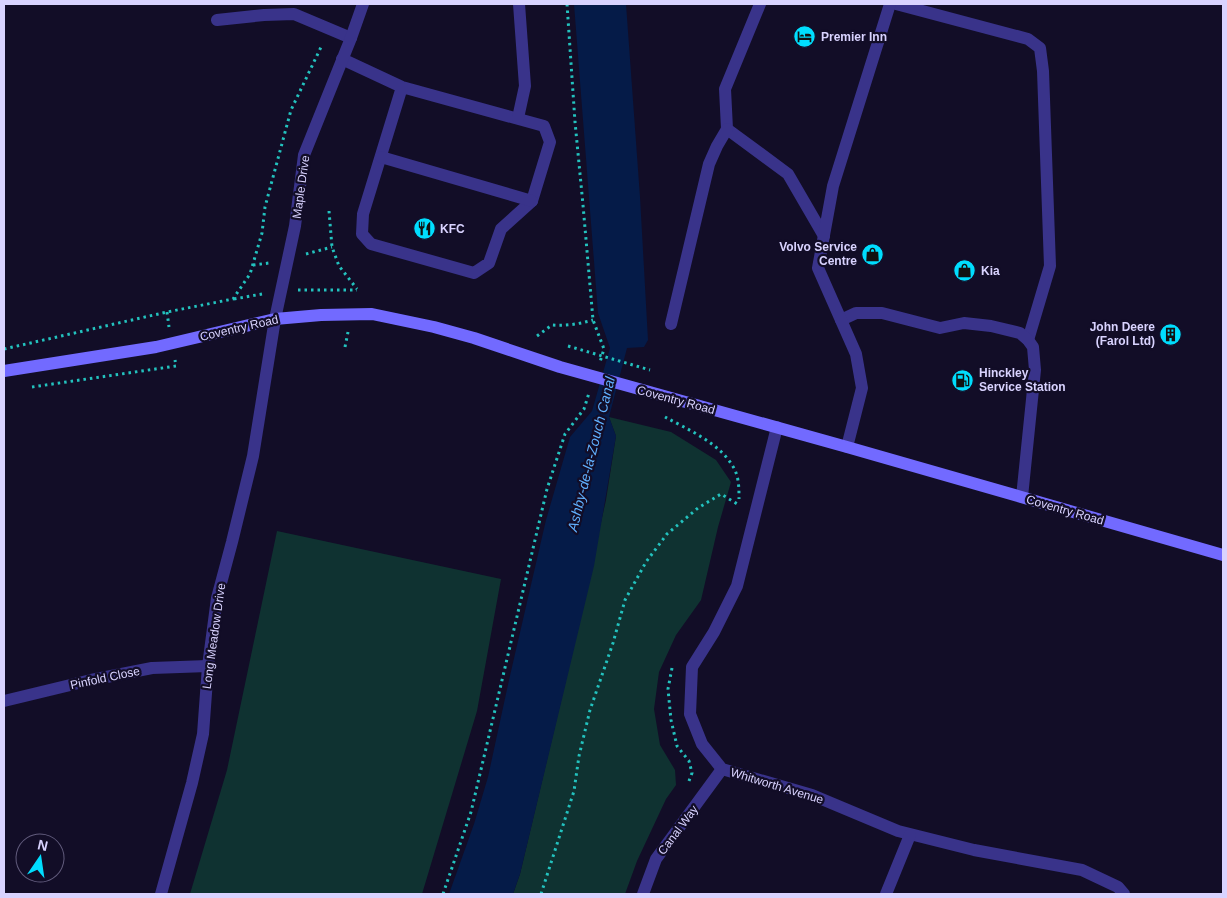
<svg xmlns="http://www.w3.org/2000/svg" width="1227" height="898" font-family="Arial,sans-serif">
<rect width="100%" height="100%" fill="#120d27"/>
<g fill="#0f3231">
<path d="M609,417L671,432L716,460L731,482L718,527L701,600L676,635L659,672L654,709L660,745L675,770L676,785L666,799L637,861L625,894H513L520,874L565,684L606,500L616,436Z"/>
<path d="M277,531L501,579L477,711L422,894H190L227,770Z"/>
</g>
<path fill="#051b48" d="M574,4H626L640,197L648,340L644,347L627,348L609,417L616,436L594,566L520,874L513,894H449L474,824L488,777L509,680L546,520L570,437L592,411L610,348L598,313Z"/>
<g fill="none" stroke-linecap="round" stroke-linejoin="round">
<g stroke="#23c2be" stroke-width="3" stroke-dasharray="2.5 4" stroke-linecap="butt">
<path d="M567,4L575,122L583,205L593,320L604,349L600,362"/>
<path d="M329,211L332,247L339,266L357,289"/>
<path d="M306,254L332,247"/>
<path d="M253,265L269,263"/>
<path d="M298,290H357"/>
<path d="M234,299L262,294"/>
<path d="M167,312L169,327"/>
<path d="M537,336L552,325C566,326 579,324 593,320"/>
<path d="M568,346L650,370"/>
<path d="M345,347L348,332"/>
<path d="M4,349L167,312L233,299L250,274L262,233L265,207L291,110L322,45"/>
<path d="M32,387L176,366L175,360"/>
<path d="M665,417C687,429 719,443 732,465C739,475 739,487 739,499"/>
<path d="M672,668L668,689L671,720L677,746L689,761L692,773L689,781"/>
<path d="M443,894L471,812L547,489L565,434L584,409L589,393"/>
<path d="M541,894L574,791L579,756L590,710L613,643L625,600L646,562L667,534L698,508L721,494L739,505"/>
</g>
<g stroke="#39338a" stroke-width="12">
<path d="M760,4L725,89L727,129L788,174L824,236"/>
<path d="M896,4L1028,39L1040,48L1043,71L1050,266L1028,340"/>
<path d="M217,20L264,15L294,14L351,38"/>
<path d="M342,59L402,87L544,126L550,142L532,201L501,229L489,263L474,273L371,244L362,234L363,214L402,87"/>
<path d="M518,118L525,86L519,4"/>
<path d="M381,157L532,201"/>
<path d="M841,320L856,313H882L940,328L964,323L991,326L1020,333L1028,340L1033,347L1035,370L1022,497"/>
<path d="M671,324L709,164L717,146L727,129"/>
<path d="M847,447L862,388L856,354L818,268L833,186L890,4"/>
</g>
<g stroke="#39338a" stroke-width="12">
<path d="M777,427L737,586L714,632L692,667L690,714L702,744L722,769L812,795L898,831L974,850L1082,870L1118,887L1124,894"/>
<path d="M4,701L91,680L152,668L208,666"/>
<path d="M161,894L192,783L203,734L208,666L217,598L232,542L253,456L275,319L295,226L304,155L351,38L363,4"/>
<path d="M643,894L656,859L722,769"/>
<path d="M886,894L910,835"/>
</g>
<path stroke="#726aff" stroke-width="12" d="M4,371L156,347L275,319L321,315L372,314L434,327L474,338L560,367L847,447L1223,555"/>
</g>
<defs>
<symbol id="hotel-disc" viewBox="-11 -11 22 22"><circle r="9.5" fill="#00ddfe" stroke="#120d27"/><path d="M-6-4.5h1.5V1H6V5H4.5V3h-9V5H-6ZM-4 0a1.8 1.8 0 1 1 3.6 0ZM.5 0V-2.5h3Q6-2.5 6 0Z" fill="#111"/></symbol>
<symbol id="restaurant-disc" viewBox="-11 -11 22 22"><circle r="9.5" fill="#00ddfe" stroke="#120d27"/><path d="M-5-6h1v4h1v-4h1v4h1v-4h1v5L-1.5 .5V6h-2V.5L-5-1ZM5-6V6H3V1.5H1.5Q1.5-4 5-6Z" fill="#111"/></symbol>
<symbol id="shop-disc" viewBox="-11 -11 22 22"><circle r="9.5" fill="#00ddfe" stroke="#120d27"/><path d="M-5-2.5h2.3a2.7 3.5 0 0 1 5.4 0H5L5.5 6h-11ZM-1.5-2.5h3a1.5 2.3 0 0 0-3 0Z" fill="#111"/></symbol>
<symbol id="building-disc" viewBox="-11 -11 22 22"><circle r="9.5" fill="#00ddfe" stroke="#120d27"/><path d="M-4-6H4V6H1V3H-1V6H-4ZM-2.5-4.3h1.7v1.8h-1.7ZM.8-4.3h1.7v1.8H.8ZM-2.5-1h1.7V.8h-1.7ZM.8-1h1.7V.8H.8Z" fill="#111"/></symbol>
<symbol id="fuel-disc" viewBox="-11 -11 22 22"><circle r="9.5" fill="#00ddfe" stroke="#120d27"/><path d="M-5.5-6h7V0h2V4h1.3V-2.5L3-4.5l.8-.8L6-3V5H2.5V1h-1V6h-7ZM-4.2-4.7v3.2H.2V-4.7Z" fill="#111"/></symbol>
</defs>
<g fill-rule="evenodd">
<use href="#hotel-disc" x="792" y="24" width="25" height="25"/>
<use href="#restaurant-disc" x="412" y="216" width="25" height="25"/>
<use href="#shop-disc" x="860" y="242" width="25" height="25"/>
<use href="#shop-disc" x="952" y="258" width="25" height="25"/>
<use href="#building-disc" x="1158" y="322" width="25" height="25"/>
<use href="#fuel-disc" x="950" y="368" width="25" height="25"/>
</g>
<g text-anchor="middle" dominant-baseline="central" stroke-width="4.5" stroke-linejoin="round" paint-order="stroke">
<g font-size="12" font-weight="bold" fill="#d9d3ff" stroke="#120d27" text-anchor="start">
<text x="821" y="37">Premier Inn</text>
<text x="440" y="229">KFC</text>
<text x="857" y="247" text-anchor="end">Volvo Service<tspan x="857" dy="14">Centre</tspan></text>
<text x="981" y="271">Kia</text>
<text x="1155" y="327" text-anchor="end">John Deere<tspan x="1155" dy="14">(Farol Ltd)</tspan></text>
<text x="979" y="373">Hinckley<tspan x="979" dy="14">Service Station</tspan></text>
</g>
<g font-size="12" fill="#d9d3ff" stroke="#120d27">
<text transform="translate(301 187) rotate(-82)">Maple Drive</text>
<text transform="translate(239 328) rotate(-13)">Coventry Road</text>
<text transform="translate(676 400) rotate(15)">Coventry Road</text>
<text transform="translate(1065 510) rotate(16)">Coventry Road</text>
<text transform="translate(214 636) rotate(-82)">Long Meadow Drive</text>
<text transform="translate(105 678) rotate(-12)">Pinfold Close</text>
<text transform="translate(777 786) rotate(17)">Whitworth Avenue</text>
<text transform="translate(678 830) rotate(-53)">Canal Way</text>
</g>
<g font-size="14" font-style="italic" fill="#61b1ff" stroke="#120d27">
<text transform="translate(591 454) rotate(-76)">Ashby-de-la-Zouch Canal</text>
</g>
</g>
<rect width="1227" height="898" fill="none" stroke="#d9d3ff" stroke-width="10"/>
<g transform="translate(40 858) rotate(13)"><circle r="24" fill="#120d27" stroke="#625c7d"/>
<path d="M0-4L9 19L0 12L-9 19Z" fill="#00ddfe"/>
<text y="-8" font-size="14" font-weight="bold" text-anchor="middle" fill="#d9d3ff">N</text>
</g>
</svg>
